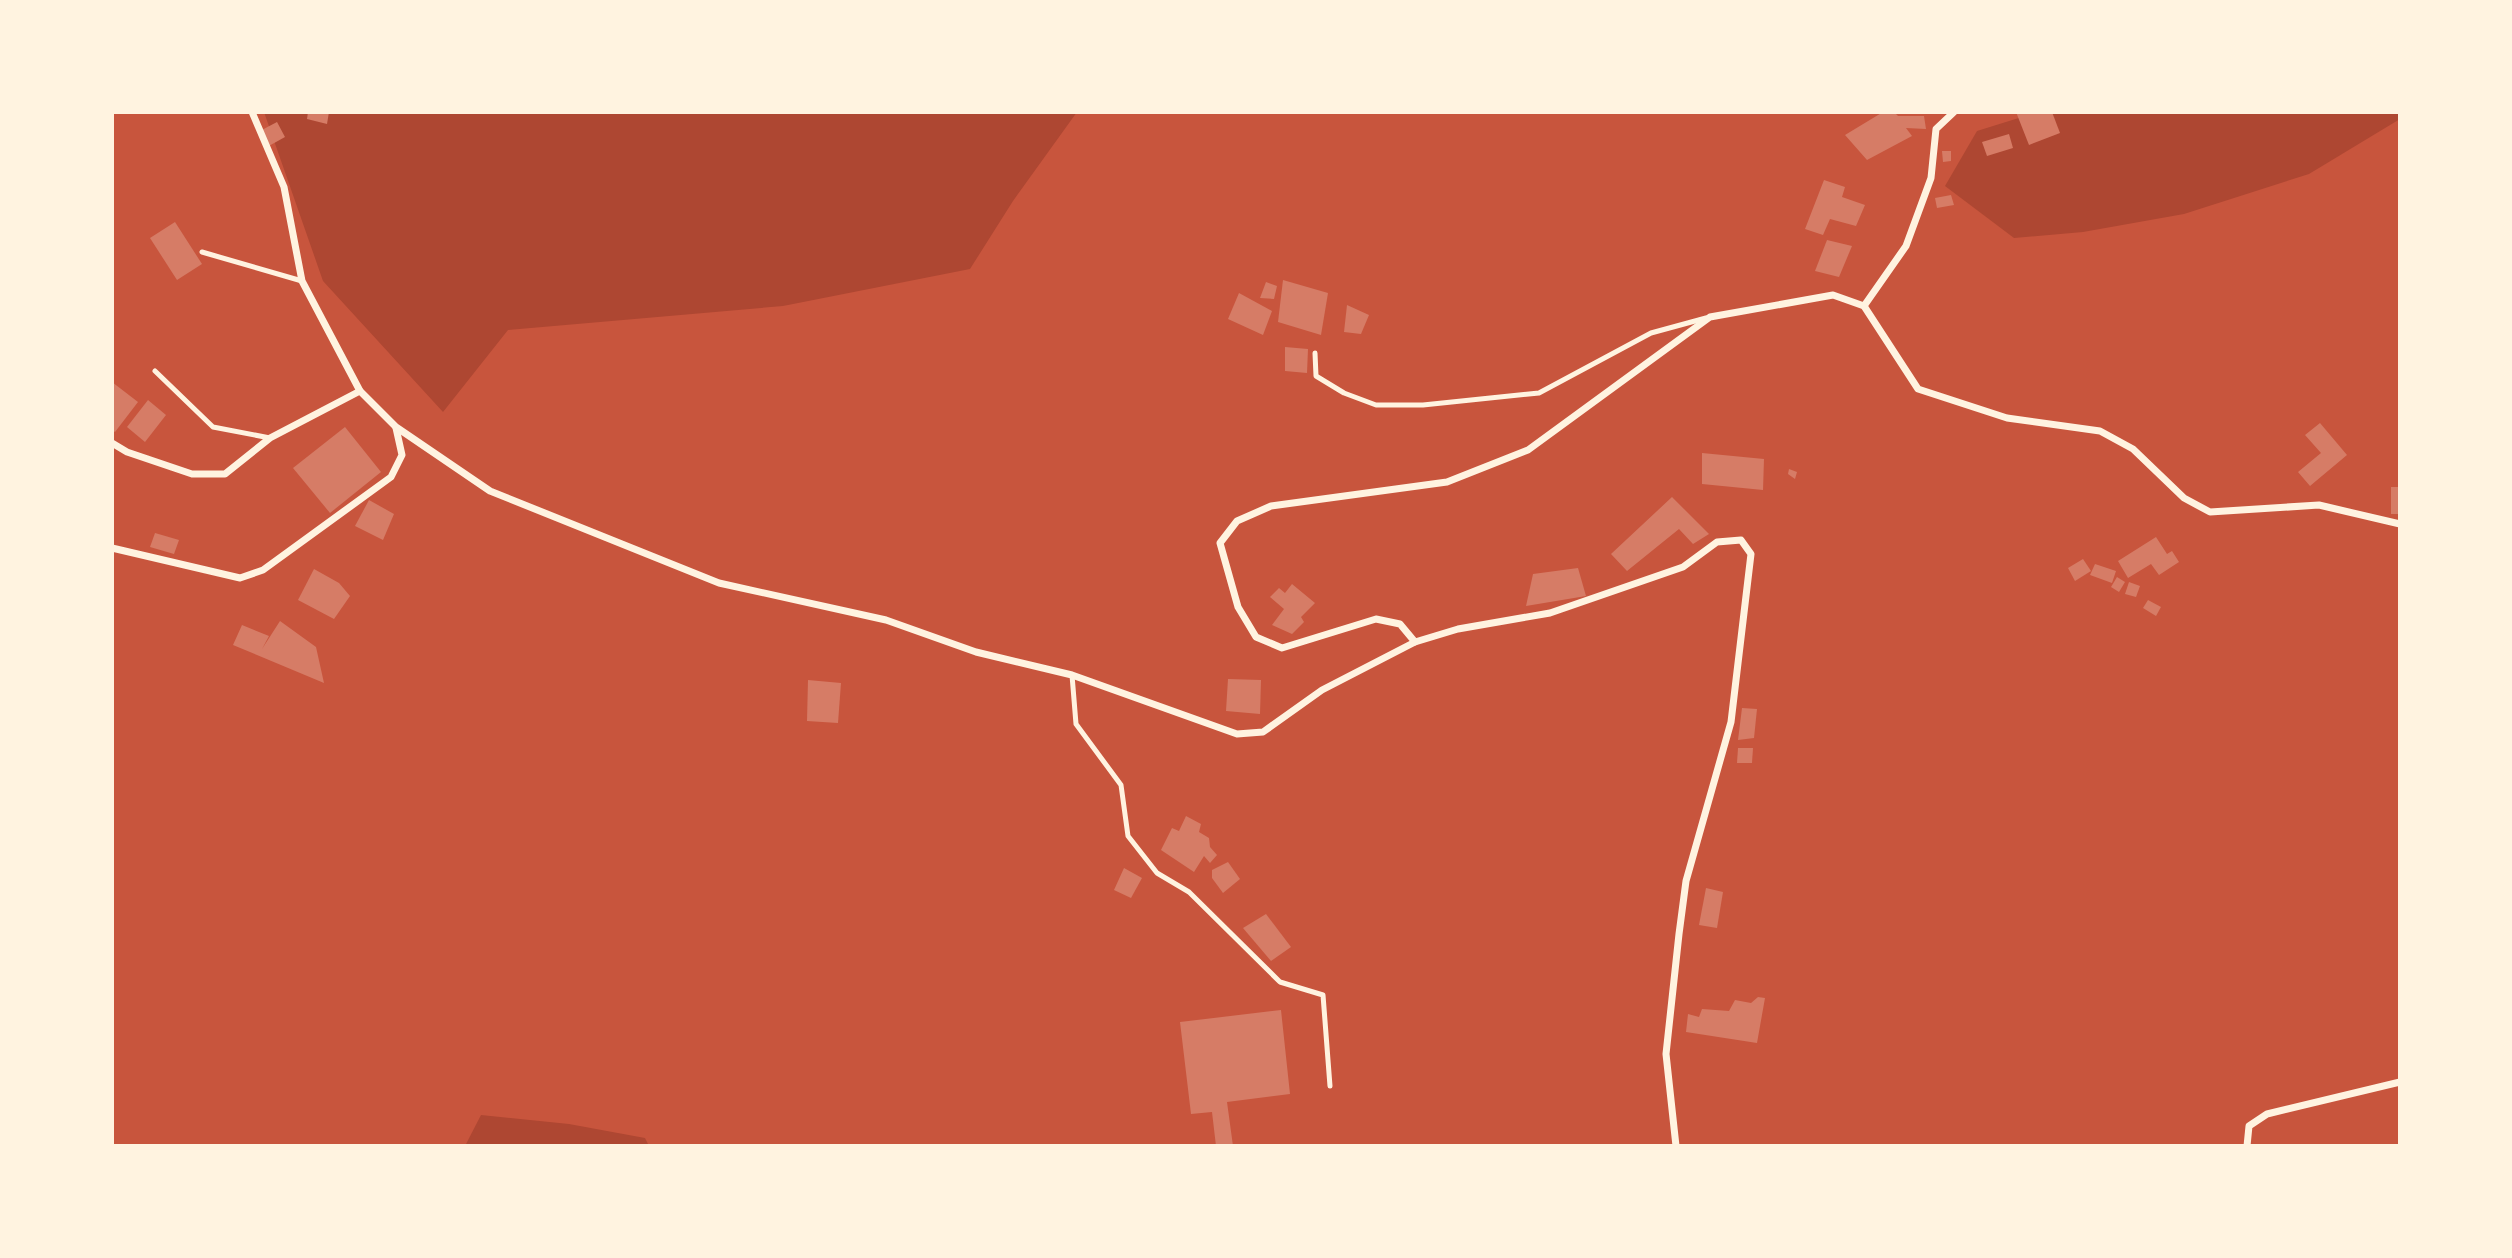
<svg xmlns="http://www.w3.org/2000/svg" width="2512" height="1258" font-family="'DejaVu Sans',sans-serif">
<rect width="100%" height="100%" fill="#c8553d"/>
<g fill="#ae4732">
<path d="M264,112H1077L1013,201L970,269L783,306L508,330L443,412L323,281Z"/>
<path d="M2038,112H2400V119L2309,174L2184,214L2083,232L2014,238L1945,186L1977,131Z"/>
<path d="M481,1115L569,1124L645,1138L649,1146H465Z"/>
</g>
<g fill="#d67c66">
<path d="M308,112H329L327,124L307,119Z"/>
<path d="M1883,112H1894L1898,116H1924L1926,129L1906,128L1912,136L1867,160L1845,135Z"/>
<path d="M2016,112H2052L2060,133L2029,145Z"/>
<path d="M277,122L285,137L267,147L258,132Z"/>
<path d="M2009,134L2013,148L1987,156L1982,142Z"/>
<path d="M1942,151H1951V161L1943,162Z"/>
<path d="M1824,180L1845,187L1842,197L1865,205L1856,226L1830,219L1823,235L1805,229Z"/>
<path d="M1951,195L1954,205L1937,208L1935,198Z"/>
<path d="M175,222L202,264L177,280L150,238Z"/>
<path d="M1827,240L1852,246L1839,277L1815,271Z"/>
<path d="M1283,280L1328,293L1321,335L1278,322Z"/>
<path d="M1266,282L1277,286L1274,299L1260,298Z"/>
<path d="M1239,293L1272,311L1263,335L1228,319Z"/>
<path d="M1347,305L1369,315L1361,334L1344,332Z"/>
<path d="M1285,347L1308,349L1307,373L1285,371Z"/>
<path d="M112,382L138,402L115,432L112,430Z"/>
<path d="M148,400L166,415L145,442L127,427Z"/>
<path d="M2320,423L2347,455L2310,486L2298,472L2321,453L2305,435Z"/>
<path d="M345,427L381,472L330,513L293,468Z"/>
<path d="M1702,453L1764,459L1763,490L1702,484Z"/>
<path d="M1789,469L1797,472L1795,479L1788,474Z"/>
<rect x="2391" y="487" width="9" height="27"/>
<path d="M1672,497L1709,534L1693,544L1679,529L1627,571L1611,554Z"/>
<path d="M369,500L394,514L383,540L355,526Z"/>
<path d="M155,533L179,540L174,554L150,547Z"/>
<path d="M2156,537L2167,554L2172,551L2179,562L2159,575L2151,564L2128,578L2118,561Z"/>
<path d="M2083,559L2091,571L2075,581L2068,568Z"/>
<path d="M2095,564L2116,571L2112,583L2090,575Z"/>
<path d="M1578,568L1586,596L1526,606L1533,574Z"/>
<path d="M314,569L339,583L350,596L334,619L298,600Z"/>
<path d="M2117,577L2125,582L2119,592L2111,587Z"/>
<path d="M2129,582L2140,586L2136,597L2125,594Z"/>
<path d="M1292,584L1315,603L1301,617L1304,622L1292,634L1272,625L1284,609L1270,597L1279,588L1285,593Z"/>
<path d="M2148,600L2161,607L2156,616L2143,608Z"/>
<path d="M280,621L316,647L324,683L233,645L242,625L269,636L262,649Z"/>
<path d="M1228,679L1261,680L1260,714L1226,711Z"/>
<path d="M808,680L841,683L838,723L807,721Z"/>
<path d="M1742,708L1757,709L1754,738L1738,740Z"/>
<path d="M1738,748H1753L1752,763H1737Z"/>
<path d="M1186,816L1201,824L1199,832L1209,838L1210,847L1217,855L1210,863L1204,856L1194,872L1161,850L1172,828L1179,831Z"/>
<path d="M1228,862L1240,879L1223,893L1212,878V870Z"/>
<path d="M1124,868L1142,878L1131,898L1114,890Z"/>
<path d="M1706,888L1723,892L1717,928L1699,925Z"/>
<path d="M1266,914L1291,947L1271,961L1243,928Z"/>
<path d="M1758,997L1765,998L1757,1043L1686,1032L1688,1014L1699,1017L1702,1009L1729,1011L1735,1000L1751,1003Z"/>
<path d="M1281,1010L1290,1094L1227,1102L1233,1146H1216L1212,1112L1191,1114L1180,1022Z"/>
</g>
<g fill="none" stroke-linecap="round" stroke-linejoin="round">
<g stroke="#fff3e0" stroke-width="5">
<path d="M202,252L302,281"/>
<path d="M1315,353L1316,376L1344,393L1376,405H1423L1539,393L1651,333L1706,318"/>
<path d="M155,371L213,427L270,438"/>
<path d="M1072,675L1076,724L1121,785L1128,836L1157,873L1189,892L1280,982L1323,995L1330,1086"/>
</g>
<g stroke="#fff3e0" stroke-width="7">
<path d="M252,112L284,187L302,281L360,391L396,427L490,491L719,583L886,620L976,652L1072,675L1237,734L1263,732L1322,690L1415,642L1400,624L1376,619L1282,648L1256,637L1238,607L1220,543L1237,521L1271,506L1447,482L1528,450L1710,317L1833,295L1864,306L1918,389L2007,418L2100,431L2133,449L2184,498L2210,512L2319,505L2400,524"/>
<path d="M1864,306L1906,246L1931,178L1936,129L1954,112"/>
<path d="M112,443L127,452L192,474H225L270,438L360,391"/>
<path d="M112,548L240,578L263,570L391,477L402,455L396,428"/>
<path d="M1415,642L1458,629L1550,613L1683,567L1717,542L1741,540L1751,554L1731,722L1686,881L1679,934L1666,1054L1676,1146"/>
<path d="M2247,1146L2249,1126L2267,1114L2400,1082"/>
</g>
</g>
<rect width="2512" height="1258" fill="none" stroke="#fff3e0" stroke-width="228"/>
</svg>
